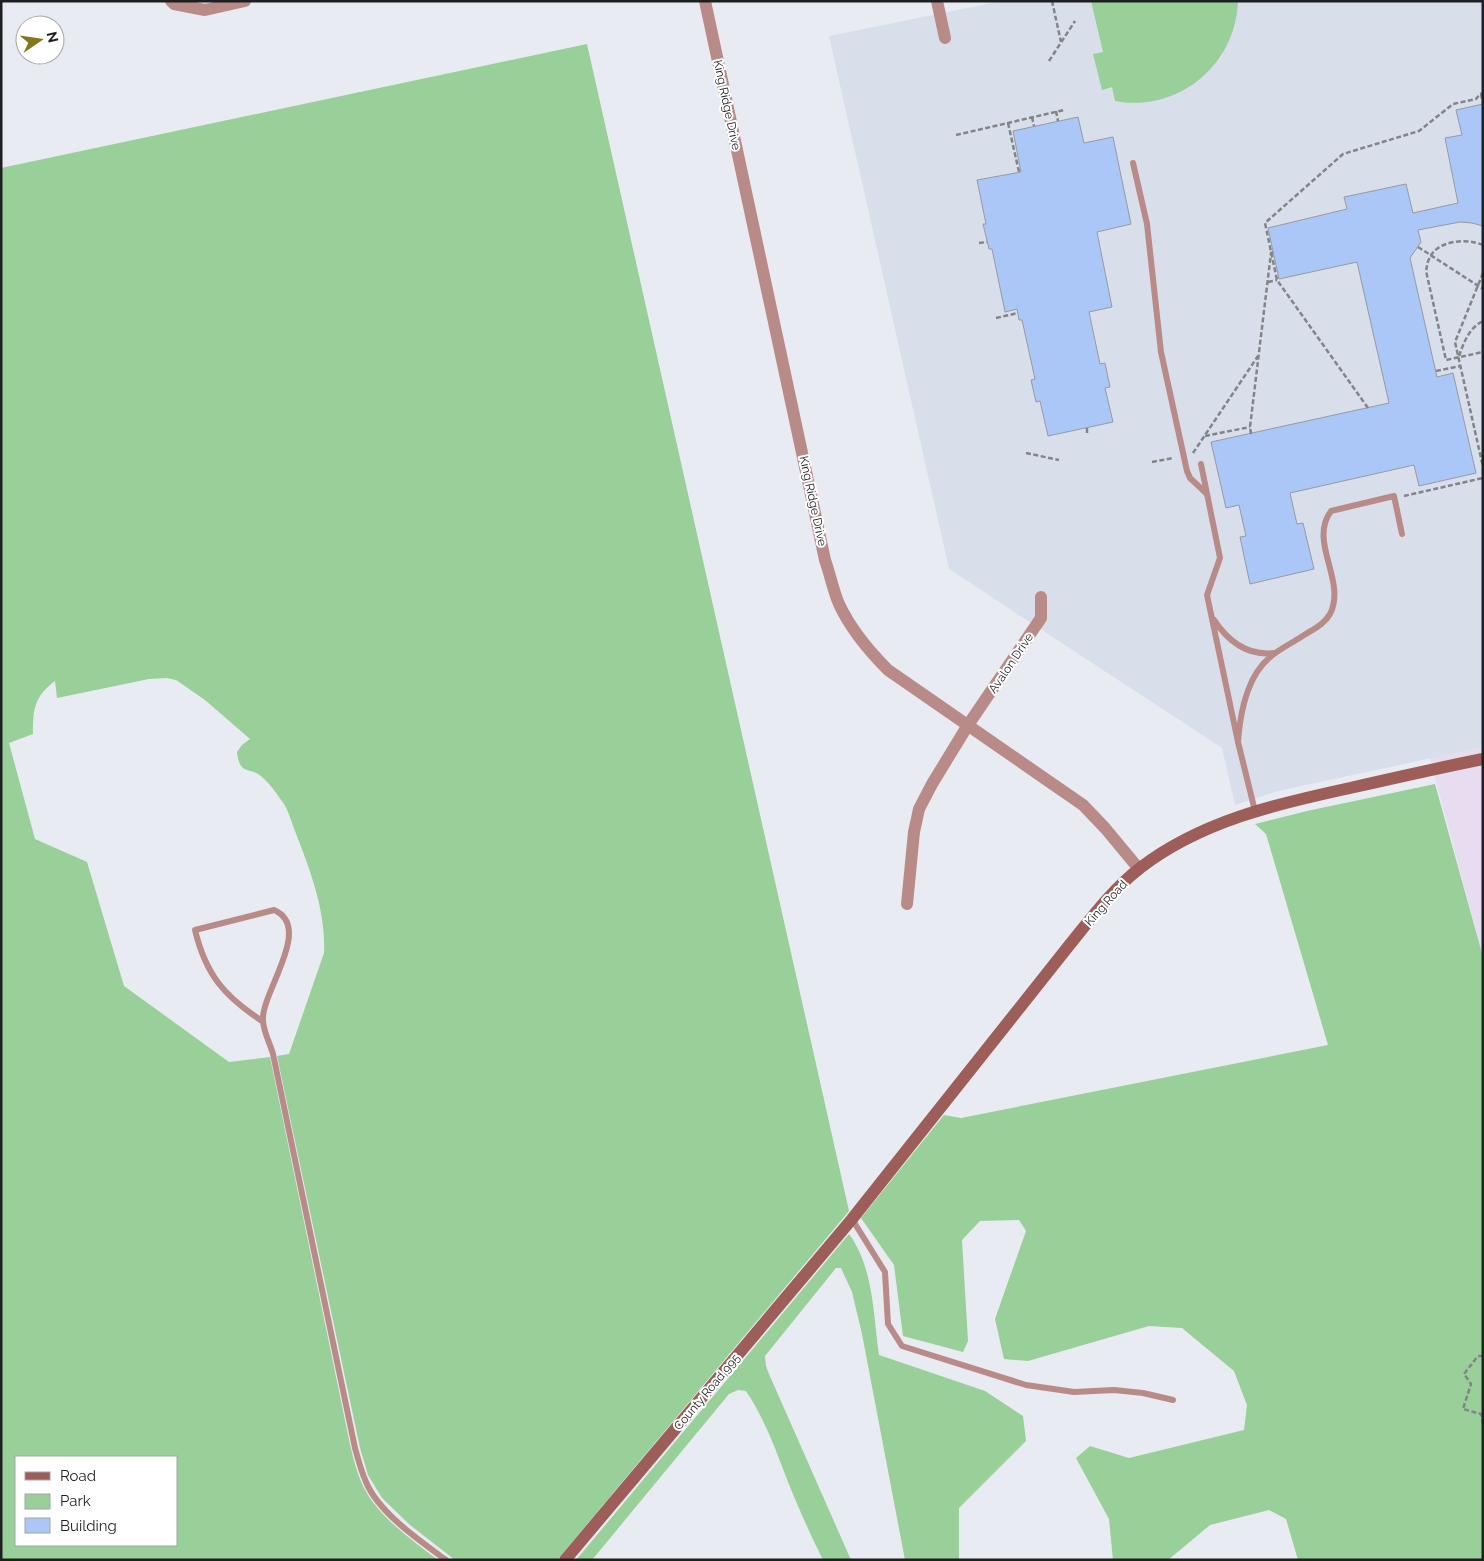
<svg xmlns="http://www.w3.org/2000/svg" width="1484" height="1561" font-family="Raleway,sans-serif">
<rect width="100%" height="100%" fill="#e8ebf1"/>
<path fill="#e7dcf0" d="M1483,747V957L1430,758Z"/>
<path fill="#d8dfeb" d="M1002,1H1483V747L1278,791L1235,805L1222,748L949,569L829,36Z"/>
<g fill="#99cf99" fill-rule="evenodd">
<path d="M1091,1H1238C1236,65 1178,113 1115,101L1112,87L1102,90L1093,54L1103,52Z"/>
<path d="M587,44L849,1211L557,1560H455L410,1525L382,1498L368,1475L360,1448L277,1056L289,1054L324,953C326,910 310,870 295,831C291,821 288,808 281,800C276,792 268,782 261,776C248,766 240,776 237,752L242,745L250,739L205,700L176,680L167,678L149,679L57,698L55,681C34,697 33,709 33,734L9,743L35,839L87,862L124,986L229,1062L270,1057L347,1430C351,1449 355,1469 363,1486C379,1518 411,1539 438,1560H1V168ZM16,1457H176V1545H16Z"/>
<path d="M1435,784L1483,957V1560H1298L1286,1519L1269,1510L1210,1525L1168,1560H1113L1109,1519L1076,1458L1090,1446L1129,1458L1244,1430L1247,1405L1234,1371L1182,1328L1149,1326L1028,1361L1004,1359L995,1319L1026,1231L1019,1220L980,1221L962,1240L968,1341L963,1352L903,1336L894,1265L861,1218L944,1115L961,1118L1328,1045L1266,834L1255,824L1307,811Z"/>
<path d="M849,1234C874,1268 873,1315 879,1355L985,1391L1023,1416L1026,1441L959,1508V1560H905L862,1334L852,1292L841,1268H836L765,1356L766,1366L769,1374L851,1560H823C810,1534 799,1509 788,1482C776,1451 765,1419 746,1391L738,1390L729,1394L592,1560H576Z"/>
</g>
<g fill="#aac7f8" stroke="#979aa0">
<path d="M1483,104V226L1472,223L1460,222L1418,230L1421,242L1410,258L1437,377L1453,373L1476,473L1419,486L1414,465L1290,493L1297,524L1303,523L1314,569L1250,584L1240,537L1246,536L1239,505L1226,508L1211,442L1389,403L1357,262L1279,279L1268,228L1347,209L1344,197L1406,184L1413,213L1458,203L1445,138L1462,135L1456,110Z"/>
<path d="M1078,117L1084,143L1113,137L1131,224L1097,232L1112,307L1089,312L1100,364L1105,363L1110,387L1105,388L1113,422L1048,436L1040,401L1036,402L1031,380L1035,379L1022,320H1019L1017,309L1005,312L992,249H989L983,224H986L977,180L1021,172L1013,131Z"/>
</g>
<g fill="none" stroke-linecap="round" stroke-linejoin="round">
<g stroke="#828488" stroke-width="2.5" stroke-dasharray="5 2.5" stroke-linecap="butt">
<path d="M1052,1L1061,42"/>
<path d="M1049,61L1075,21"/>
<path d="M1481,94L1483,103"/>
<path d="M1056,111L1058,121"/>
<path d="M1032,117L1034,126"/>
<path d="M1008,123L1019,172"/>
<path d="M956,135L1064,110"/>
<path d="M979,243L987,242"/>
<path d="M1483,245C1466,238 1437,240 1429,259C1427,263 1427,267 1426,271L1446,360L1483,352"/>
<path d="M1418,247L1483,289"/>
<path d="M1483,273L1455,342L1483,467"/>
<path d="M1268,282L1277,280"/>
<path d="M996,318L1018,313"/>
<path d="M1459,356C1464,342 1469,328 1483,321"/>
<path d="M1436,371L1460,366"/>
<path d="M1368,408L1277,280L1265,223L1343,154L1419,131L1453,104L1476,99L1480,94L1483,93"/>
<path d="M1087,428V433"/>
<path d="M1251,434L1250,427L1271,253L1273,252"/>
<path d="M1205,436L1250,427"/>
<path d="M1026,453L1059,460"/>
<path d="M1193,453L1258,356"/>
<path d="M1152,462L1173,458"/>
<path d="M1404,496L1483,478"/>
<path d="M1483,1356H1478L1464,1374L1471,1384L1463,1409L1481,1414L1483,1424"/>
</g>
<g stroke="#b98b88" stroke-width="6">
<path d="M1133,163L1147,224L1161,352L1187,471L1190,478L1206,493"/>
<path d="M1201,464L1220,558L1207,595L1238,742L1255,811"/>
<path d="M1214,620C1228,641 1248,656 1274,653"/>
<path d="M1238,742C1240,714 1246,678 1269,658C1278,650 1290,644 1301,637C1311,630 1324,625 1330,614C1347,581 1308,542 1331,511L1394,496L1402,534"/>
<path d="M262,1021C224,996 206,975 195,930L274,910C314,927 261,993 263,1020C263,1031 270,1043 273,1054L355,1448C358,1459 361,1471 366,1482C379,1513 419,1540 446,1560"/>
<path d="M852,1219L885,1272L888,1324L902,1346L1026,1385L1074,1392L1114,1390L1143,1393L1173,1400"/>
</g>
<g stroke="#b98b88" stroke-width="12">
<path d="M171,1L174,4L205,10L245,1"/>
<path d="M705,1L825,560C830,574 833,590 839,604C851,630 868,650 888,670L1083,805L1105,828L1139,869"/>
<path d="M937,1L945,38"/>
<path d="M907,904L914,832L919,809L932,784L968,725L1041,618V597"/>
</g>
<path stroke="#9d5d59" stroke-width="12" d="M565,1560L852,1219L1071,943C1092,917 1113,889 1140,868C1201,821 1276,804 1350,788C1394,778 1438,768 1483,759"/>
</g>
<g text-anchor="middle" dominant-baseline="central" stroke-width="4" stroke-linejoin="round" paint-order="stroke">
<g font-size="12" fill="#1e1f21" stroke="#fff">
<text transform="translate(727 105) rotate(78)">King Ridge Drive</text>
<text transform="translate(813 501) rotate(78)">King Ridge Drive</text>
<text transform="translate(1011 663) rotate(-56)">Avalon Drive</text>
<text transform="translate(1106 903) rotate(-48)">King Road</text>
<text transform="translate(707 1392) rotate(-50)">County Road 995</text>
</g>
</g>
<rect width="1484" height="1561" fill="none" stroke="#1e1f21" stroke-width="5"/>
<rect x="15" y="1456" width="162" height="90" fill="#ffffff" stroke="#a5a5a6"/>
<rect x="25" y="1472" width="25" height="8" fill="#9d5d59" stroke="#a5a5a6"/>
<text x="60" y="1481" font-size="15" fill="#1e1f21">Road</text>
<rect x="25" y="1494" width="25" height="15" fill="#99cf99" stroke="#a5a5a6"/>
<text x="60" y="1506" font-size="15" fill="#1e1f21">Park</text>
<rect x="25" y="1518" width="25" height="15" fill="#aac7f8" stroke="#a5a5a6"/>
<text x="60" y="1531" font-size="15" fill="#1e1f21">Building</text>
<g transform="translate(40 40) rotate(77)"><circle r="24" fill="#ffffff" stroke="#a5a5a6"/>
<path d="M0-4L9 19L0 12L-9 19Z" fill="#82771b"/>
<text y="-8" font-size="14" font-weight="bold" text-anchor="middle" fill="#1e1f21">N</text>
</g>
</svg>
